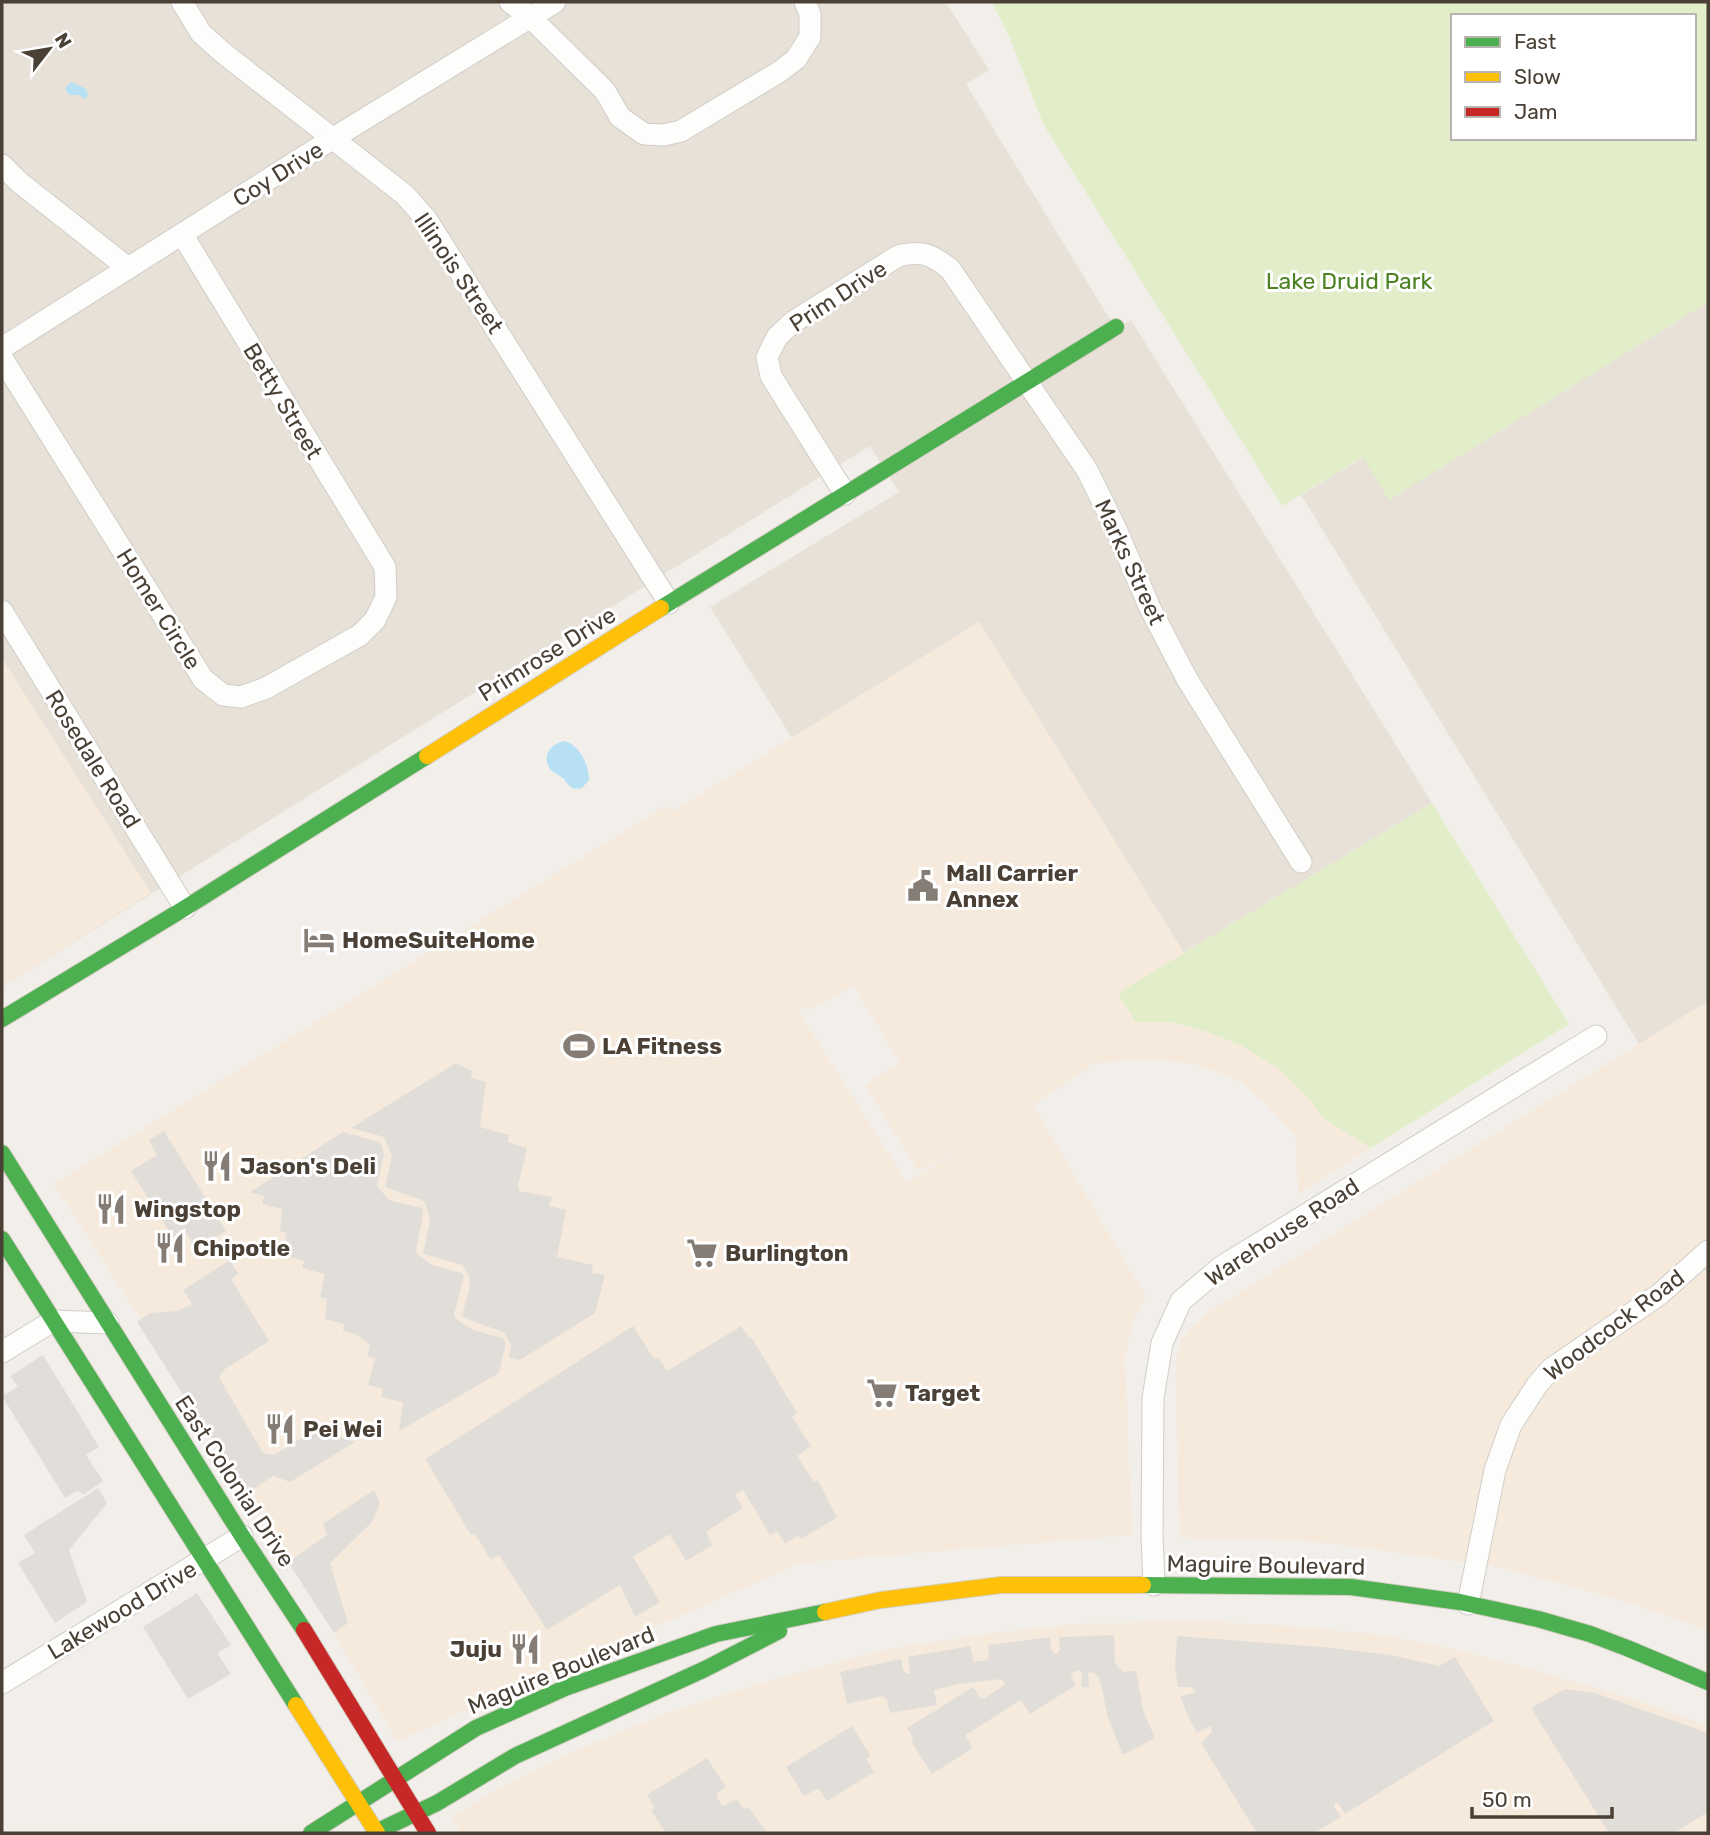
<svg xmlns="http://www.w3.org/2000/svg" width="1710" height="1835" font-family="Rubik,sans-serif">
<rect width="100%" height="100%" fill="#f2efeb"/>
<g fill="#e7e1d8">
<path d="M2,2H946L989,70L966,84L1116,329L1131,320L1432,803L1184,953L979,622L792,738L710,607L899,492L870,446L2,987Z"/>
<path d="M1708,302V1001L1639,1044L1301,495L1364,457L1390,499Z"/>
</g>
<g fill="#f6eadd" fill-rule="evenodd">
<path d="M979,622L1184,953L1119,993L1136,1022H1168L1205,1031L1242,1046L1281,1070L1307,1096L1323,1118L1371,1148L1298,1194L1296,1137L1265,1102L1239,1081L1198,1065L1154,1059L1095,1063L1033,1105L1146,1297L1134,1317L1125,1357L1132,1535L800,1563L397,1741L263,1511L54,1184L667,805L672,812ZM853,985L900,1063L865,1085L919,1172L995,1128L907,1183L796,1007L813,1009Z"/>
<path d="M2,658L151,893L2,987Z"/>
<path d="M1708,1001V1630L1621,1600L1499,1567L1329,1543L1257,1538L1213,1539L1179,1537L1176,1365L1178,1350L1182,1339L1190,1328L1212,1310Z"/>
<path d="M1152,1622H1220L1285,1626L1373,1634L1446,1647L1520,1666L1634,1699L1708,1726V1833H461L451,1817L502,1787L555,1760L606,1738L668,1713L738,1690L808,1670L889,1649L986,1634L1077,1624Z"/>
</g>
<g fill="#e2eec9" fill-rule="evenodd">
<path d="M991,2H1708V302L1389,500L1363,457L1282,506L1045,127C1026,86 1015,40 991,2ZM1453,16H1694V138H1453Z"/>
<path d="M1432,803L1569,1024L1371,1148L1323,1118L1307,1096L1281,1070L1242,1046L1205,1031L1169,1022H1136L1118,993Z"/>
</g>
<g fill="#e1deda">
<path d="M456,1063L472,1071L471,1078L486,1082L480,1127L509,1135L508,1142L527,1148L518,1186L519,1191L552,1197L549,1206L566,1210L557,1257L593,1265L592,1273L605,1275L595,1313L520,1360L509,1358L511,1345L505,1334L501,1331L474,1322L462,1316L469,1290L470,1278L463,1265L423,1254L430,1220L426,1205L424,1201L385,1187L392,1156L384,1137L351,1128Z"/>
<path d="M164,1131L226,1231L196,1250L187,1234L175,1241L131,1171L157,1155L149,1140Z"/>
<path d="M343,1132L381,1143L384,1154L377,1186L389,1200L422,1208L423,1214L416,1251L418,1254L432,1265L462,1273L464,1276L454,1315L456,1319L473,1330L503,1338L506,1342L499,1373L399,1431L403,1402L381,1397L383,1389L368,1385L375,1359L367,1356L370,1346L368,1343L355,1334L343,1331L344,1324L325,1319L327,1299L320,1297L325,1274L302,1268L304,1261L281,1254L287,1233L280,1231L282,1209L262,1204L264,1196L250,1192Z"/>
<path d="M230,1260L238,1274L231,1279L269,1341L225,1369L219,1377L263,1453L274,1455L326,1423L341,1437L355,1442L290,1482L273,1476L246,1494L137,1322L150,1313L177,1311L192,1304L183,1290Z"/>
<path d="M633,1326L654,1359L658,1357L667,1371L741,1326L749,1337L752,1338L797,1413L792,1417L811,1446L797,1456L814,1482L818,1480L837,1518L801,1539L798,1536L785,1544L777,1531L770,1535L743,1490L735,1495L743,1508L706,1532L713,1545L686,1561L670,1534L633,1557L660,1602L635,1617L620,1585L547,1630L499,1555L491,1560L474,1533L471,1535L425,1459Z"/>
<path d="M43,1355L99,1447L86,1455L103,1481L83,1495L81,1492L77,1491L65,1498L2,1396L18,1387L10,1376Z"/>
<path d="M98,1488L107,1503L69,1550L87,1602L55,1623L18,1563L35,1553L24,1535Z"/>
<path d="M374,1490L380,1503L372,1522L330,1563L348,1623L334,1633L288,1562L327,1535L323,1524Z"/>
<path d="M197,1593L231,1645L219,1652V1656L231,1674L188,1699L143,1627Z"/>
<path d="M1114,1635L1115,1663L1123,1672L1136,1671L1143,1710L1155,1738L1123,1755L1108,1718L1100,1680L1096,1674L1090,1672L1088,1674L1089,1688L1081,1687L1082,1673L1080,1670L1071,1673V1675L1076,1685L1030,1714L1022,1702L1019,1701L966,1735V1737L973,1748L932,1774L912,1743L913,1738L907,1728L973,1687L980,1697L984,1699L1004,1685L1005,1683L1001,1679L960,1684L937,1689L934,1691L937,1705L890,1713L887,1700L883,1696L847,1704L840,1672L901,1659L903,1670L907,1674L910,1672L908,1657L970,1646L974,1662L986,1660L989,1658L988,1645L1050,1637L1051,1649L1055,1654L1058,1653L1060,1649L1059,1637Z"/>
<path d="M1177,1636L1334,1648L1391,1655L1439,1666L1455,1657L1494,1721L1345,1814L1338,1803H1335L1334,1806L1341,1817L1314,1833H1257L1201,1743L1212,1732L1211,1726L1197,1733L1187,1714L1180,1696L1194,1693L1195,1690L1190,1687H1178L1175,1667Z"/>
<path d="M1565,1689L1595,1693L1708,1733V1812L1674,1833H1609L1531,1708Z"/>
<path d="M852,1726L870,1755L867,1760L874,1772L827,1801L820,1790L817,1789L804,1796L786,1767Z"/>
<path d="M707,1758L726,1787L717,1793V1798L723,1806L737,1799L744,1809L749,1807L767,1833H666L651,1810L655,1808L647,1795Z"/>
</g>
<g fill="#b7e0f4">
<path d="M71,82L86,89L88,95L86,99L78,95H69L65,89Z"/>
<path d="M565,741C580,746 589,765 589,780L582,788C571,790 570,787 564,779C560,775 554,774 550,769C541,756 551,743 565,741Z"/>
</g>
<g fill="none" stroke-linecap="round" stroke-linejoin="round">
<defs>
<g id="street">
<path d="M182,2L201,33L222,52L405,195L427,220L669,603"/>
<path d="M510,2L530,17L605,91L620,117L644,134L664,135L681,131L779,72L796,59L810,37V14L805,2"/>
<path d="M2,165L19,182L128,268"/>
<path d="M2,348L332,139L555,2"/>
<path d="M2,358L203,679L223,695L241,697L266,688L360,635L375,620L386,597L385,567L182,234"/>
<path d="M845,494L771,376L767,357L777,337L793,322L898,256C922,250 931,254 950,269L1087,470L1115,527L1150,608L1187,679L1301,862"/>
<path d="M2,611L185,908"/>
<path d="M2,1352L53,1321L108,1323"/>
<path d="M1154,1585L1152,1537L1153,1398L1162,1343L1181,1301L1221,1267L1596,1036"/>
<path d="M1468,1604L1495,1470L1511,1425L1537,1385L1551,1369L1660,1294L1708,1251"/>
<path d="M2,1683L242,1536"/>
</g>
<g id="fast">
<path d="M661,608L1116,327"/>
<path d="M2,1019L185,908L427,756"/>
<path d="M2,1153L242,1536L304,1630"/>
<path d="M2,1239L296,1705"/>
<path d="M1143,1585L1351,1587L1460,1602L1538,1619L1590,1634L1627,1648L1708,1682"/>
<path d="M311,1833L476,1728L565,1688L716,1634L825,1612"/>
<path d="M374,1833L437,1803L515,1756L705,1669L779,1631"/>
</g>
<g id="slow">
<path d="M427,756L661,608"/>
<path d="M825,1612L881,1600L1001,1585H1143"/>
<path d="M296,1705L377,1833"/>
</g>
<path id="jam" d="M304,1630L428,1833"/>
</defs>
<use href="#street" stroke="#d0cdc8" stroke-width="23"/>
<use href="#fast" stroke="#d4cec2" stroke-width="18"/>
<use href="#slow" stroke="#d4cec2" stroke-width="18"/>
<use href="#jam" stroke="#d4cec2" stroke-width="18"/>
<use href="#street" stroke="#fdfdfc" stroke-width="21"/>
<use href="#fast" stroke="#4caf50" stroke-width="16"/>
<use href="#slow" stroke="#ffc107" stroke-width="16"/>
<use href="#jam" stroke="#c62828" stroke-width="16"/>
</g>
<defs>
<symbol id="civic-bare" viewBox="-9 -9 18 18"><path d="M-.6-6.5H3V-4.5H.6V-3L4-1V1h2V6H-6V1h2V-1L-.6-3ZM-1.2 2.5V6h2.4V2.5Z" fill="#857d75" stroke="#fff" stroke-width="2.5" paint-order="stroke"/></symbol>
<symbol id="hotel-bare" viewBox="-9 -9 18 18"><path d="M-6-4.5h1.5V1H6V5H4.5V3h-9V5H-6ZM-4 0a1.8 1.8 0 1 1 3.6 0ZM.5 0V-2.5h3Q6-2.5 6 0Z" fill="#857d75" stroke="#fff" stroke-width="2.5" paint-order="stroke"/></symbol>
<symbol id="stadium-bare" viewBox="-9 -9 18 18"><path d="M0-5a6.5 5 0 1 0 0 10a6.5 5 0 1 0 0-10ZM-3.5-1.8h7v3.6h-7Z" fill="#857d75" stroke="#fff" stroke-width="2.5" paint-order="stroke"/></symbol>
<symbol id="restaurant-bare" viewBox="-9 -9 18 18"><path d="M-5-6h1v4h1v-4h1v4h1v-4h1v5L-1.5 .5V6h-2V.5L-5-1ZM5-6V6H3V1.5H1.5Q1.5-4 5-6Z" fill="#857d75" stroke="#fff" stroke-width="2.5" paint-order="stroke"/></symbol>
<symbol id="supermarket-bare" viewBox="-9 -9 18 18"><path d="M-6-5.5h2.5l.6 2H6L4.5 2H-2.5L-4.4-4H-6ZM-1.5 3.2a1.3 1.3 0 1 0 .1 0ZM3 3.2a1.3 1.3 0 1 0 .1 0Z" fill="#857d75" stroke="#fff" stroke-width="2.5" paint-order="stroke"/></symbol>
</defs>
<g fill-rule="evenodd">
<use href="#civic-bare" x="901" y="864" width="44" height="44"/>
<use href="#hotel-bare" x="297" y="918" width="44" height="44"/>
<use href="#stadium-bare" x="557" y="1024" width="44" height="44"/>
<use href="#restaurant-bare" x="195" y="1144" width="44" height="44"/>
<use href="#restaurant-bare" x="89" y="1187" width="44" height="44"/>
<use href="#restaurant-bare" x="148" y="1226" width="44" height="44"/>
<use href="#supermarket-bare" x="680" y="1231" width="44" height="44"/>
<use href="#supermarket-bare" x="860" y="1371" width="44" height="44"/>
<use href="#restaurant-bare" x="258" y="1407" width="44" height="44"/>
<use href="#restaurant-bare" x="503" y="1627" width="44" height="44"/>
</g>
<g text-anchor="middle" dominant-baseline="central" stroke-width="6" stroke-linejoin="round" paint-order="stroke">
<g font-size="23" fill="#4a4035" stroke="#fff">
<text transform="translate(278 174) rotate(-32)">Coy Drive</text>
<text transform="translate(459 273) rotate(56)">Illinois Street</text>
<text transform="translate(838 296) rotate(-33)">Prim Drive</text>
<text transform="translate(283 401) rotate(59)">Betty Street</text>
<text transform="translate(1130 562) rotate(65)">Marks Street</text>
<text transform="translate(159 609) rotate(58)">Homer Circle</text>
<text transform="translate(547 654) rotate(-32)">Primrose Drive</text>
<text transform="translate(93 759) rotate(58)">Rosedale Road</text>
<text transform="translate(1282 1232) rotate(-33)">Warehouse Road</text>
<text transform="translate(1614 1325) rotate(-37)">Woodcock Road</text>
<text transform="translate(235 1481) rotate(57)">East Colonial Drive</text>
<text transform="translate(1266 1565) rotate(1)">Maguire Boulevard</text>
<text transform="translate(122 1610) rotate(-31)">Lakewood Drive</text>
<text transform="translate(561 1670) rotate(-22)">Maguire Boulevard</text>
</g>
<g font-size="23" fill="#4c8222" stroke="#fff">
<text x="1349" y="281">Lake Druid Park</text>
</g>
<g font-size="23" font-weight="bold" fill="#4a4035" stroke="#fff" text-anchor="start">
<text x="946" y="873">Mall Carrier<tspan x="946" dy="26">Annex</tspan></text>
<text x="342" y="940">HomeSuiteHome</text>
<text x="602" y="1046">LA Fitness</text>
<text x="240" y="1166">Jason's Deli</text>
<text x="134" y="1209">Wingstop</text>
<text x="193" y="1248">Chipotle</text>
<text x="725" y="1253">Burlington</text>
<text x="905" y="1393">Target</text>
<text x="303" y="1429">Pei Wei</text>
<text x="502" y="1649" text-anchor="end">Juju</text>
</g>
</g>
<rect width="1710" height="1835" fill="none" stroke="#4a4035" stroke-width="7"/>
<rect x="1451" y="14" width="245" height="126" fill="#ffffff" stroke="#b7b3ae" stroke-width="2"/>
<rect x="1465" y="37" width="35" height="10" fill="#4caf50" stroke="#b7b3ae" stroke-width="2"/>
<text x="1514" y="49" font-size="21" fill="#4a4035">Fast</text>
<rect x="1465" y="72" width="35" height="10" fill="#ffc107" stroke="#b7b3ae" stroke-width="2"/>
<text x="1514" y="84" font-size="21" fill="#4a4035">Slow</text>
<rect x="1465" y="107" width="35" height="10" fill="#c62828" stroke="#b7b3ae" stroke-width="2"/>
<text x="1514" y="119" font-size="21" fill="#4a4035">Jam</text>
<g transform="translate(49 49) rotate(59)" stroke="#ffffff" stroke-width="5" paint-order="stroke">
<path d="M0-5L12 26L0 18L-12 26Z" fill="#4a4035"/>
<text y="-10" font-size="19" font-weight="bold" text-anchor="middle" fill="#4a4035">N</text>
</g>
<path d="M1472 1807v10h140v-10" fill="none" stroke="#4a4035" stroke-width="3.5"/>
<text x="1482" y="1807" font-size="21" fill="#4a4035" stroke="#ffffff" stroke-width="5" paint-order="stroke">50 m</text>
</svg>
